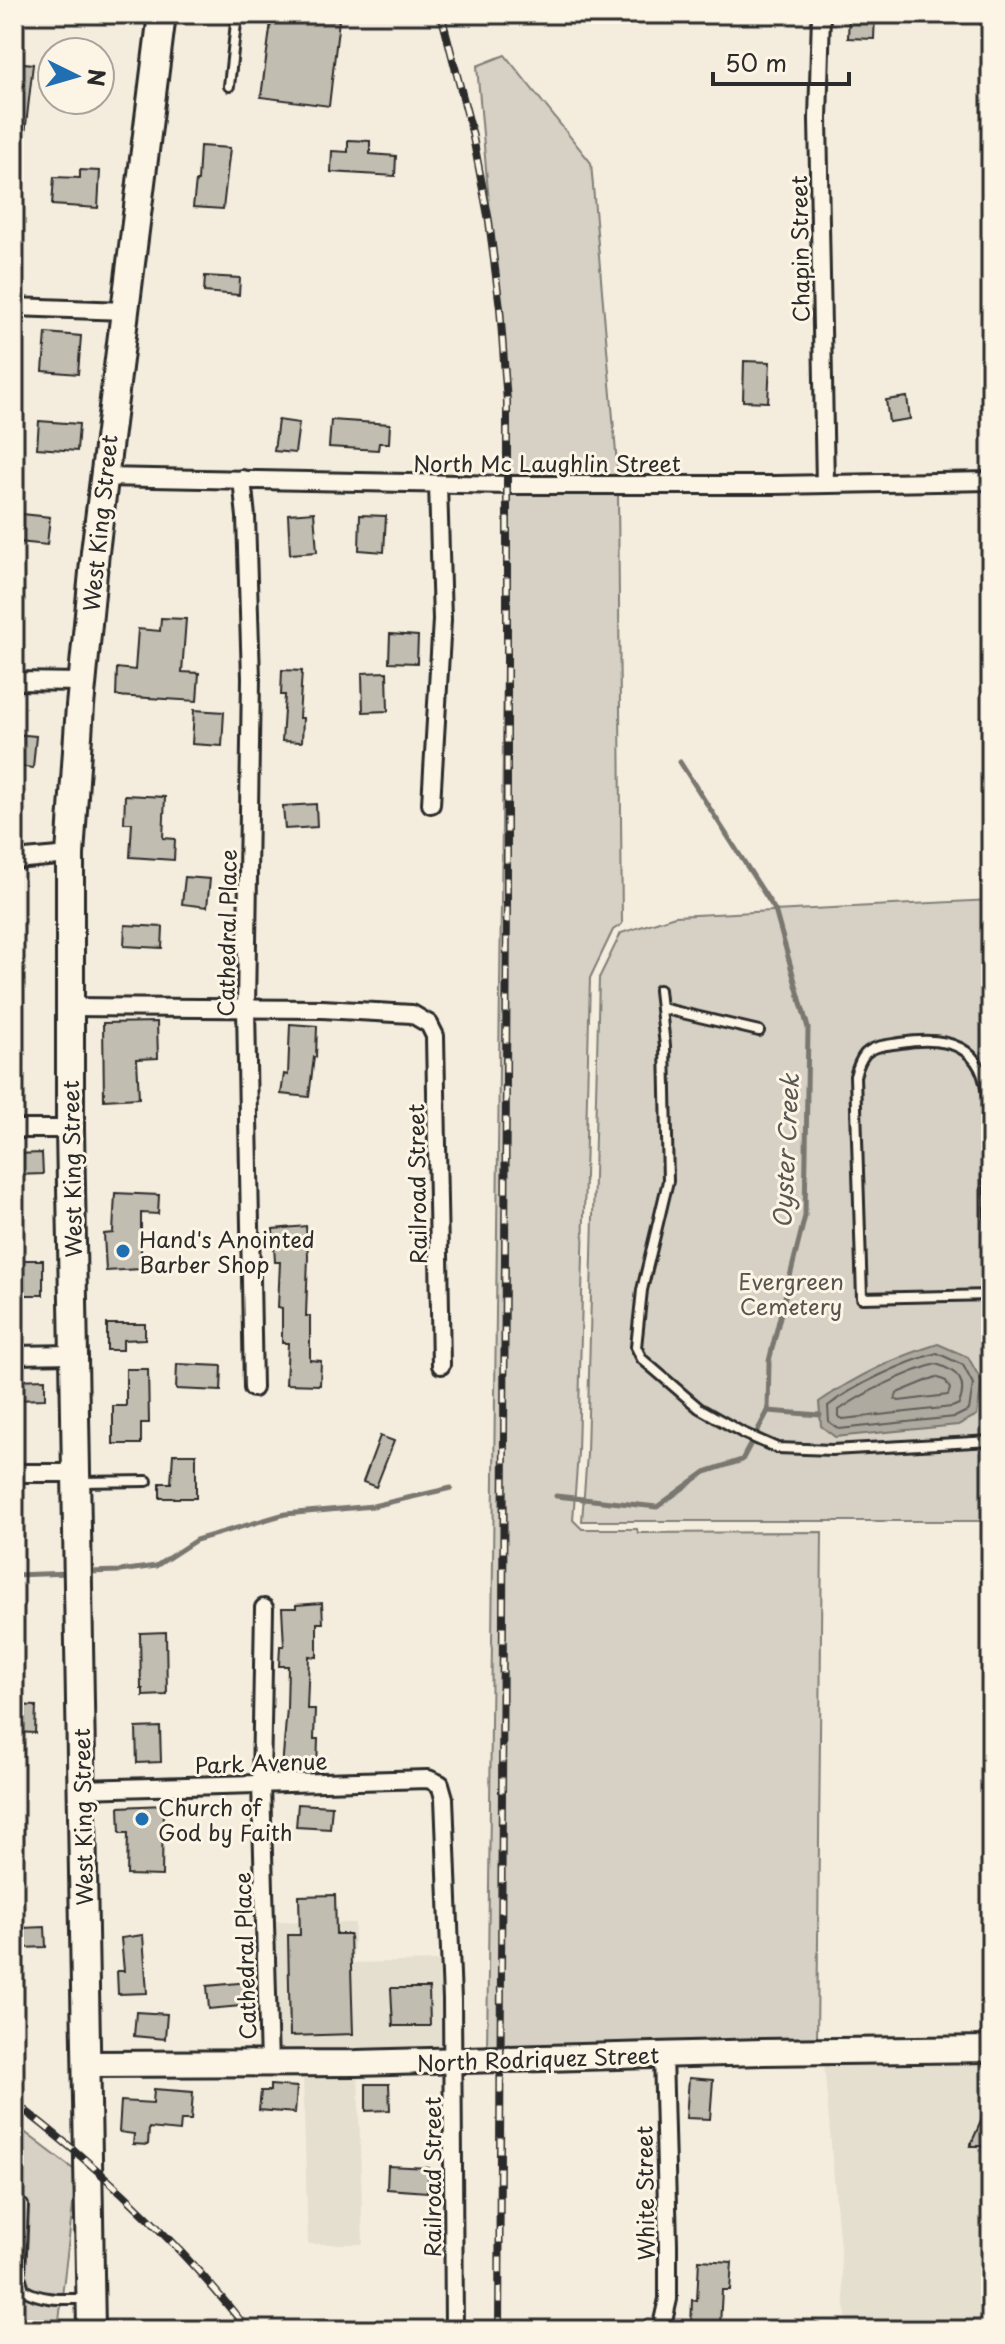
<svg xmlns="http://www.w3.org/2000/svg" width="1005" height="2344" font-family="'Playpen Sans',sans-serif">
<rect width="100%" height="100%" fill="#f4edde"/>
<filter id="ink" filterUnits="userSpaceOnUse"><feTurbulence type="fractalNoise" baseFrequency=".0125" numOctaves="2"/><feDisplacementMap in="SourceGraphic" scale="16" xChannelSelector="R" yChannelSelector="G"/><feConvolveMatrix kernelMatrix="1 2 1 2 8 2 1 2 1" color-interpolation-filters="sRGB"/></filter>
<g filter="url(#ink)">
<g fill="#e5dfd0">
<path d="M275,1921L355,1923L353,1963L440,1961L442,2051L279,2054Z"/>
<path d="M991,2044V2330H847L823,2052Z"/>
<path d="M178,2073H358L363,2244H308L303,2079L178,2076Z"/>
</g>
<g fill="#d6d1c4" stroke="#807e78" stroke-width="2">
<path d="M505,55L591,163L618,476H506V396L477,66Z"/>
<path d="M506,494H618L622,924L613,930L590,978L578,1453L573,1520L582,1529H637L638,1533L822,1532L817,2042L487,2051Z"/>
<path d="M991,900V1521H582L587,1454L599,978L621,933L675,916Z"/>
<path d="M14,2124L77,2172L58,2329L14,2330Z"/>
</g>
<path fill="#afaaa0" stroke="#7a7771" stroke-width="2" d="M938,1344L968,1357L982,1382L977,1415L958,1425L835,1437L821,1426L819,1402C855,1377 896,1357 938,1344Z"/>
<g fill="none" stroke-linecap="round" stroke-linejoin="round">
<g stroke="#605e5a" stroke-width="2">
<path d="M937,1353L963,1365L973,1384L969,1410L955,1417L839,1429L829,1422L828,1406C854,1385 905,1362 937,1353Z"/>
<path d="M936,1364C958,1371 968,1381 959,1404L952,1407L843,1419L839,1417V1410C863,1393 907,1372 936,1364Z"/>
<path d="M936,1377L946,1381L950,1389L948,1395L899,1401L895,1399L897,1393Z"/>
</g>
<g stroke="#7a7771" stroke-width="5">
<path d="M768,1411L820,1415"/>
<path d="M556,1496L657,1507L705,1472L742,1460L768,1411L769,1361L805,1216L808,1028L775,910L680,762"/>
<path d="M87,1572L120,1571L156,1566L196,1540L285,1514L373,1506L451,1488"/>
<path d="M14,1575L69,1573"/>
</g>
</g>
<g fill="#c2bdb1" stroke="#2b2b2b" stroke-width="2">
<path d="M272,14L339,20L329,106L261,97Z"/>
<path d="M849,14H875L874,39L848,38Z"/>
<path d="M14,62L33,64L24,143L14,142Z"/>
<path d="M348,140L370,141V154L396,156L395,176L331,172L332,151L348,152Z"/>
<path d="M200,146L230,148L223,209L193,207L196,181H198Z"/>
<path d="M80,170L100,171L98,208L52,205L54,177L80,178Z"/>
<path d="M205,276L240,278L239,295L204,292Z"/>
<path d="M46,333L81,336L78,374L43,371Z"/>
<path d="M744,361L770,362L768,402L743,401Z"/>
<path d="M907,397L910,419L889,422L886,400Z"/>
<path d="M278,420L299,423L295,453L274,451Z"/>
<path d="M331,420L390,424L389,443H379L378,450L329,447Z"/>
<path d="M39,421L79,424L77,451L37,448Z"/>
<path d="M314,512L317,552L290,554L288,514Z"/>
<path d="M22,514L50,517L47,545L19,542Z"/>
<path d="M360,515L386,516L384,552L359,550Z"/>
<path d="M161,618L186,619L182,672L199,673L197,701L116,696L117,668L135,670L138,629L160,631Z"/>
<path d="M390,634L418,636L417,663L389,662Z"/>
<path d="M282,670L302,671L299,718H303L302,742L282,741L285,695H281Z"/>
<path d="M387,672L388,711L363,712L362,673Z"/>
<path d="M194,710L224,712L222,746L192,744Z"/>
<path d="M14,734L36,736L33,768L14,766Z"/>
<path d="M125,795L165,797L163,838L175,839L174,860L130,857L132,823H124Z"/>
<path d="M316,804L317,827L285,829L283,806Z"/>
<path d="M185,877L210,879L207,907L182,904Z"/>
<path d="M125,925L163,927L162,948L124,946Z"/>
<path d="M157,1022L158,1058L137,1059L139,1098L104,1100L103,1023Z"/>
<path d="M290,1024L317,1026L316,1057H314L309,1097L281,1094L284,1074L288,1075Z"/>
<path d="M42,1153L43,1174L14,1175V1154Z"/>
<path d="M115,1193L159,1195L158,1214L141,1213V1269L106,1271L104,1234L113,1233Z"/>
<path d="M306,1226L308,1256L306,1316H310V1360L321,1361L320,1385L286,1384L288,1343H282V1308L278,1307L280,1262H275L273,1229Z"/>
<rect x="14" y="1260" width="29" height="35"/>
<path d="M107,1324H145V1339L123,1340V1350H107Z"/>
<path d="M177,1364L222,1366L221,1391L176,1389Z"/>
<path d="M126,1369H148L149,1423H141V1444H113V1406H126Z"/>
<path d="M45,1379V1399L14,1400V1380Z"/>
<path d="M380,1436L394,1441L376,1487L363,1482Z"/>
<path d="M173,1454H196V1498H160V1483H171Z"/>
<path d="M322,1603L323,1623H317V1657L309,1656L307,1709H315L314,1739H318L317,1770L282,1768L287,1708L288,1666H279L280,1646H284L282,1608H296V1605Z"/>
<path d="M166,1632L167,1695L143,1696V1689H141L140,1633Z"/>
<path d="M14,1705L36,1706L35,1733L14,1732Z"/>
<path d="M160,1727L161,1762L137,1763L136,1728Z"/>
<path d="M298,1804L332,1806L330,1829L296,1827Z"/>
<path d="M163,1805L162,1876L127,1875L128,1833H120L119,1807Z"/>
<path d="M335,1895L336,1934H350L353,2034L290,2036L288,1935H300L299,1896Z"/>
<path d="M45,1927L46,1947L22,1948L21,1928Z"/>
<path d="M143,1935L147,1993L118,1994L117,1971H124L121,1938Z"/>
<path d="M249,1982L251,2005L209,2009L207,1986Z"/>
<path d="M391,1988H429L430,2026H393Z"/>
<path d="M136,2012L167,2014L165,2039L134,2036Z"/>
<path d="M689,2078L713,2080L710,2119L686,2118Z"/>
<path d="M366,2084H389L390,2110L366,2111Z"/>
<path d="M270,2085L297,2087L295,2113L259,2110L261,2091H270Z"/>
<path d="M154,2089L193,2092L191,2120H181L180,2131L149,2128L148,2145L133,2144L134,2134L119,2132L121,2101L153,2103Z"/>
<path d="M991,2099V2146H970Z"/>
<path d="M388,2166L429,2168L427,2192L387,2189Z"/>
<path d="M699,2260L732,2262L730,2290H722L720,2325H706L705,2330H691L692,2300L697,2301Z"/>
</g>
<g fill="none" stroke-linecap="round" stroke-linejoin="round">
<defs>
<g id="lane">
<path d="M229,86L237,14"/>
<path d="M659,990L665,1046L668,1181L642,1290L636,1347L642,1359L699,1408L743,1433L777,1448L832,1450L991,1441"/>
<path d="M661,1008L759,1031"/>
<path d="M991,1295L862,1298L855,1076C857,1069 860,1060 865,1054C874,1045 889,1045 900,1043C948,1035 985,1046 987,1100L991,1295V1307"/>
<path d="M81,1482L147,1481"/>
<path d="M23,2205L20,2275L24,2290C43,2301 65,2299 86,2299"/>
</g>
<g id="street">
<path d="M821,14L818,119L825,484"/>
<path d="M14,307L125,311"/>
<path d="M103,477L509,485H774L991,481"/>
<path d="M242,479L246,517L251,678L246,1008L253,1388"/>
<path d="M14,681L82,682"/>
<path d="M431,804L442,620L438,484"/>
<path d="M14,860L70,855"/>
<path d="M69,1007L322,1009L412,1014L429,1024L435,1036L441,1365"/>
<path d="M14,1129H70"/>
<path d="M14,1355L74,1354"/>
<path d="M14,1473H76"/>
<path d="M264,1608L261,1784L269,2064"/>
<path d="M82,1789L428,1779L440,1784L444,1798L452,2000L454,2330"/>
<path d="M661,2330L668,2299V2244L663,2055"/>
</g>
<path id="secondary" d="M86,2064L356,2063L763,2052L991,2049"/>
<path id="primary" d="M91,2330L70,1129V855L80,706L95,552L162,14"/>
</defs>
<use href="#lane" stroke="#2b2b2b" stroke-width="14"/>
<use href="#street" stroke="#2b2b2b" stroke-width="22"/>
<use href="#secondary" stroke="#2b2b2b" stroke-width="30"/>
<use href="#primary" stroke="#2b2b2b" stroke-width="32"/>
<use href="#lane" stroke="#fcf5e5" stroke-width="8"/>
<use href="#street" stroke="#fcf5e5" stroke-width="16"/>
<use href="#secondary" stroke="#fcf5e5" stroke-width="24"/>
<use href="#primary" stroke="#fcf5e5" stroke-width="26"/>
<defs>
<g id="rail">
<path d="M441,14L472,132L489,221L500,308L507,402V897L499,2330"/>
<path d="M14,2102C101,2168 180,2244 248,2330"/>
</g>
</defs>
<use href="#rail" stroke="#2b2b2b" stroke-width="8"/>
<use href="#rail" stroke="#fcf5e5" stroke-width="5" stroke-dasharray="15" stroke-linecap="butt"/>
</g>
</g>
<g fill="#1f6fb2" stroke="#fcf5e5" stroke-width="3">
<circle cx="123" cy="1251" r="8"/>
<circle cx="142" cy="1819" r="8"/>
</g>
<g text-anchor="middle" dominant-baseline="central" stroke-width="6" stroke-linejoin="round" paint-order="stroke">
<g font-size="22" fill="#2b2b2b" stroke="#fcf5e5">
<text transform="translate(799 249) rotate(-91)">Chapin Street</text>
<text x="547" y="462">North Mc Laughlin Street</text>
<text transform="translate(99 523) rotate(-84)">West King Street</text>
<text transform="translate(226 933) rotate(-89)">Cathedral Place</text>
<text transform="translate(71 1169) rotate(-91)">West King Street</text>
<text transform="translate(416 1184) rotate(-91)">Railroad Street</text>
<text transform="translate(261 1762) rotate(-2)">Park Avenue</text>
<text transform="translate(82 1817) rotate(-91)">West King Street</text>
<text transform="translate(244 1956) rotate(-92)">Cathedral Place</text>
<text transform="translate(538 2058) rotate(-2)">North Rodriquez Street</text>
<text transform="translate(431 2177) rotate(-90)">Railroad Street</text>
<text transform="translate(644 2193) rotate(-91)">White Street</text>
</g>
<g font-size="22" fill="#2b2b2b" stroke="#fcf5e5" text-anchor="start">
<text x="139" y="1238">Hand's Anointed<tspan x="139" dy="25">Barber Shop</tspan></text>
<text x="158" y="1806">Church of<tspan x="158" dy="25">God by Faith</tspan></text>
</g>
<g font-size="22" fill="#565451" stroke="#fcf5e5">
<text x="791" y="1280">Evergreen<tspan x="791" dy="25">Cemetery</tspan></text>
</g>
<g font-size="24" font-style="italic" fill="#595754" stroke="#fcf5e5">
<text transform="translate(785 1151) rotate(-87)">Oyster Creek</text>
</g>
</g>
<rect width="1005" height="2344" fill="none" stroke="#fcf5e5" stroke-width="48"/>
<rect x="24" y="24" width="957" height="2296" fill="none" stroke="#2b2b2b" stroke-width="3" filter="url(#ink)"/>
<g transform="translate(76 76) rotate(95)"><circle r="38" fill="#fcf5e5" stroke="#a8a49b" stroke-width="2"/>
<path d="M0-6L14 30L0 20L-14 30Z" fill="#1f6fb2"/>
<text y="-12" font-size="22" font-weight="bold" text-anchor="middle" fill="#2b2b2b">N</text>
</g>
<path d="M713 72v12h136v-12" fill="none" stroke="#2b2b2b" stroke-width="4"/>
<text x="725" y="72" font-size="24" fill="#2b2b2b" stroke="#fcf5e5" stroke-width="6" paint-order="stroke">50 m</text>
</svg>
